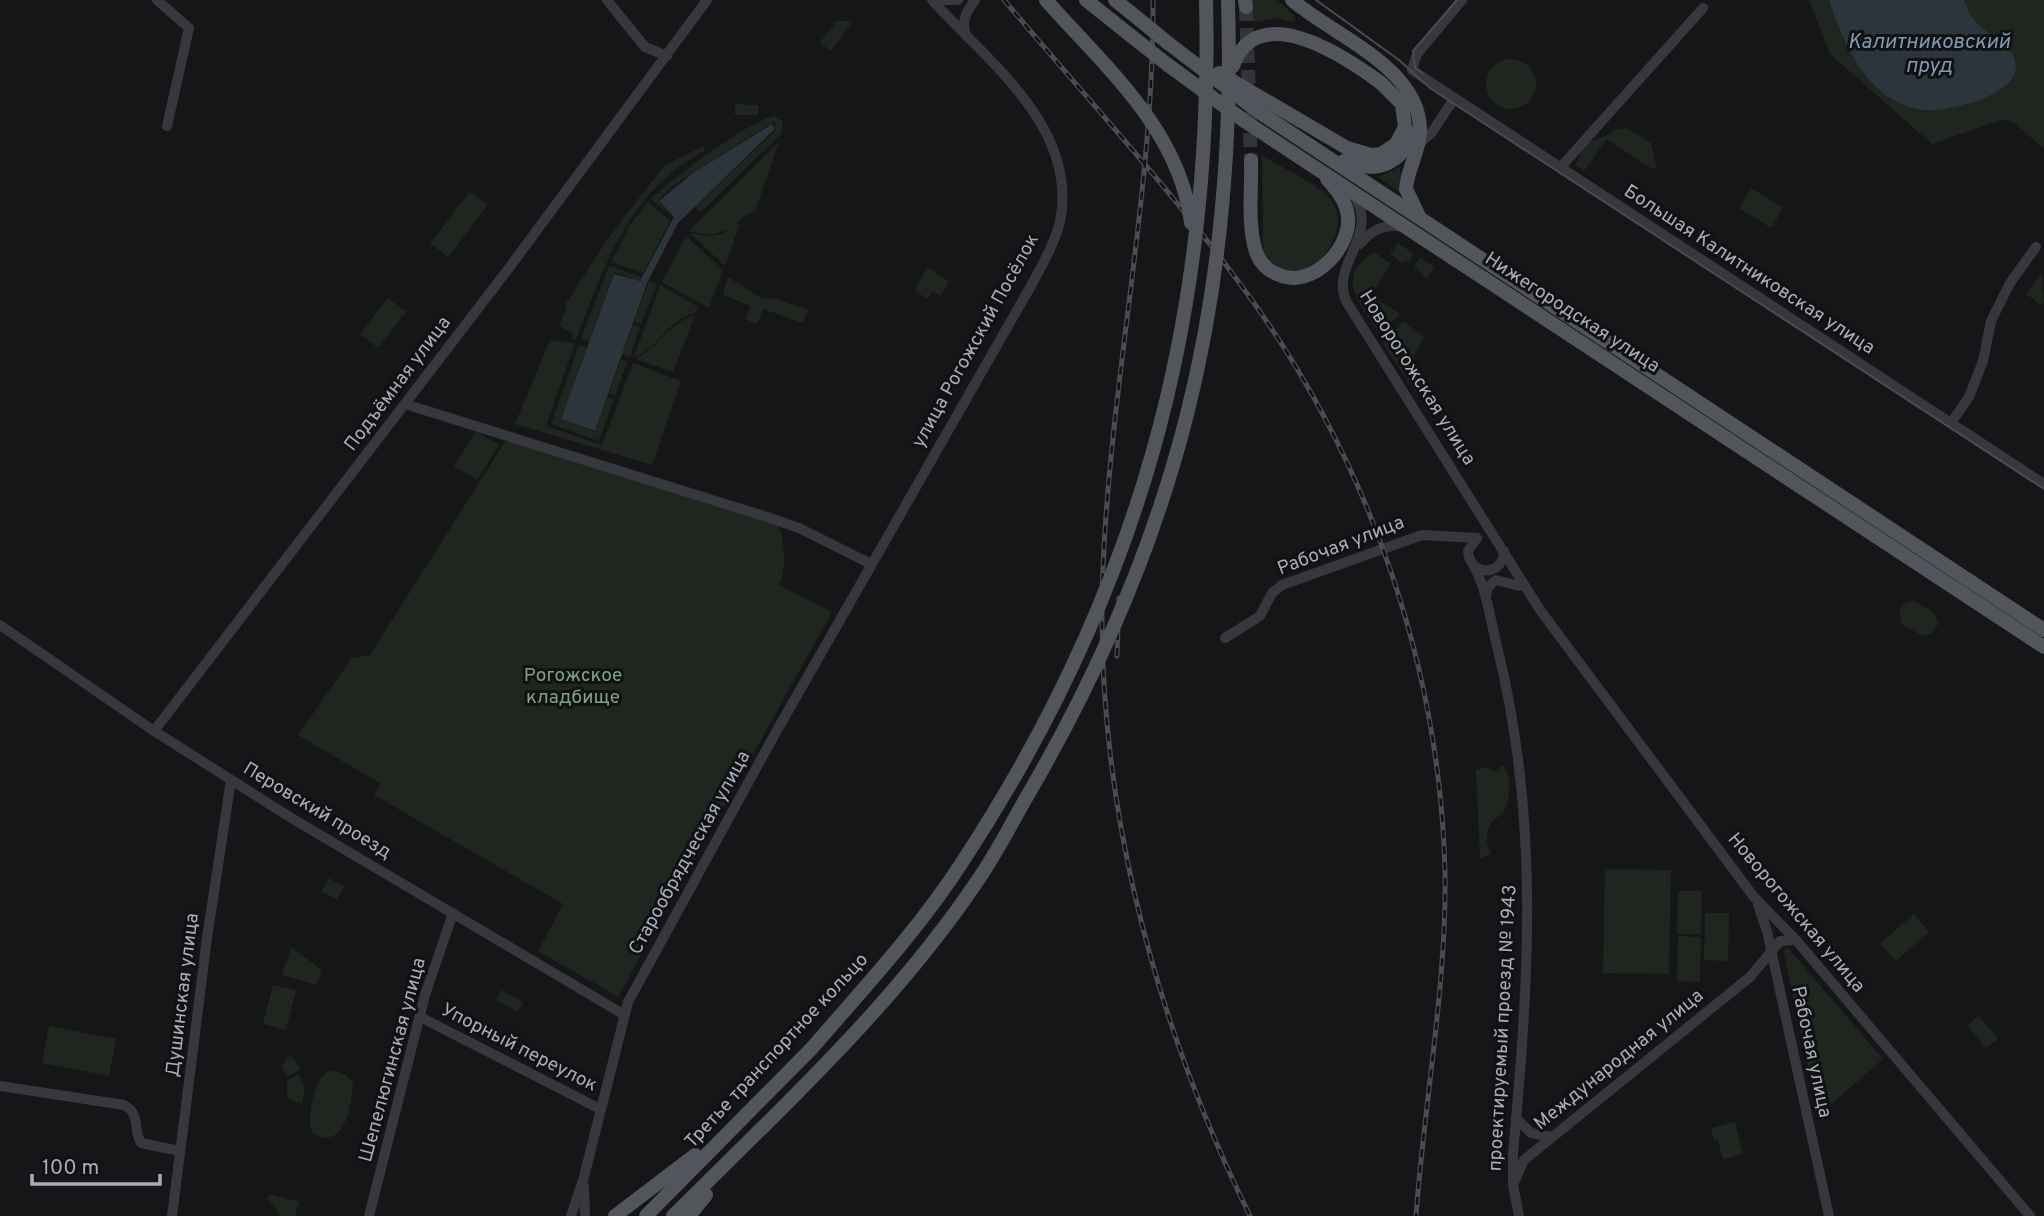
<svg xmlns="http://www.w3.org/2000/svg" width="2044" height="1216" font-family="Overpass,sans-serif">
<rect width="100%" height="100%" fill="#161618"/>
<g fill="#1e261f">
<path d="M1252,0H1277L1295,16L1294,22L1277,18L1253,22Z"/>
<path d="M1809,0H2044V149L2012,121L2001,120L1932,144L1830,54Z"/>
<path d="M837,21H853L830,51L820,42Z"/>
<circle cx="1511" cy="84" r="25"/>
<path d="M735,104L758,105V115H735Z"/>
<path d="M775,116L783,122L781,134L700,213L695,207L776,130L775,121L672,186L658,201L672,217L651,199C670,180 751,119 775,116Z"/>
<path d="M1626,128L1651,143L1657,168L1652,169L1607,139L1584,171L1575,165L1586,143L1611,134L1613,130Z"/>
<path d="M779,142L755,211L742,217L734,226L740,223L725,266L690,233C703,235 717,239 729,230L710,235L689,231Z"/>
<path d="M703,146L705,150C693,158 679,165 669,175C619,218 599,280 576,340L571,337L573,333L559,326L567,307L565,305L609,237L664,166Z"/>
<path d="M1262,155C1282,169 1314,180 1330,199C1359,232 1301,305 1263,253Z"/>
<path d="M1400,167L1402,192L1400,193L1378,177Z"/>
<path d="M1751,188L1783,208L1771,228L1739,208Z"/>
<path d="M470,192L488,205L448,257L430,243Z"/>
<path d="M648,202L670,221L643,273L611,262L629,226Z"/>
<path d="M686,236L723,270L709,308L662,282Z"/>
<path d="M1398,243L1414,254L1408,262L1405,260L1402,263L1390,254Z"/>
<path d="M1374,252L1391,264L1371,295L1400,314L1380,334C1361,306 1333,277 1374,252Z"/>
<path d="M1420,257L1434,267L1427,279L1414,267Z"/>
<path d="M609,266L641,277L640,281L614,272L589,342L581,339Z"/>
<path d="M927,267L949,282L940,296L932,291L928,299L915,291Z"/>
<path d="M2042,273L2044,302L2041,305L2026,294Z"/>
<path d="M728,277L761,298L777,299L808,310L803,323L763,309L757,324L745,319L751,306L723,295Z"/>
<path d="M649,281L657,284L641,324L634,321Z"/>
<path d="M660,285L698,307L695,313C665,321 659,349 634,357Z"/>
<path d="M388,298L406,312L378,348L360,334Z"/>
<path d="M695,315L673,372L635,359C659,348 668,323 695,315Z"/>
<path d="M1404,321L1424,338L1414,355L1416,369L1422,373L1426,389L1417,394L1382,343Z"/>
<path d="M633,325L640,327L630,357L622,354Z"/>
<path d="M550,340L575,343L546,426L602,445L633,363L681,381L652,465L515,424Z"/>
<path d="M579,345L587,348L561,419L595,432L607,397L614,399L599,441L551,424Z"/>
<path d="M621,360L627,362L615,396L609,393Z"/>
<path d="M476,431L499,445L477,480L454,466Z"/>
<path d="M506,440L778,525C786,543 786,568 779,585L832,612L618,997L538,951L563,904L374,795L381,784L298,735L352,658L370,655Z"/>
<path d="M1915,601L1935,614L1938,624L1931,634L1922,636L1901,623L1899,611L1906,602Z"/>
<path d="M1503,765C1513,780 1510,798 1503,814C1486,822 1483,837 1491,854L1480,859L1476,770L1487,767L1495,772Z"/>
<path d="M1605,869L1671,870L1669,974L1603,973Z"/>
<path d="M329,878L344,887L337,900L321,891Z"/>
<path d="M1678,891H1702L1701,934H1677Z"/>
<path d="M1705,913H1729L1728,961L1704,960Z"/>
<path d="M1914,914L1929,932L1896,961L1880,944Z"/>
<path d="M1678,936L1701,937L1700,982L1677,981Z"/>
<path d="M291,947L322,970L317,985L282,975Z"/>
<path d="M1788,948L1883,1059L1819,1115L1783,950Z"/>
<path d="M273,985L296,990L286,1030L263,1024Z"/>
<path d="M501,990L523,1002L518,1012L496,1000Z"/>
<path d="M1979,1016L1998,1039L1986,1048L1967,1025Z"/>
<path d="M49,1026L116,1039L109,1076L42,1063Z"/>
<path d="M291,1055L301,1070L287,1076L281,1066Z"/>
<path d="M332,1070L345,1074L353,1083C352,1106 344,1151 313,1134C305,1120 314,1073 332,1070Z"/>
<path d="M299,1074L305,1089L302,1104L287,1098V1080Z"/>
<path d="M1735,1122L1743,1154L1723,1159L1718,1140H1714L1711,1128Z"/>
<path d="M269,1194L299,1202L295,1216H282L267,1199Z"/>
</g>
<g fill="#2c353c">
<path d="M1829,0H1964C1972,34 2008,36 2015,60C2025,93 1956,109 1933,110C1918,111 1904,106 1892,99C1858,79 1841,34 1829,0Z"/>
<path d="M772,124L775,129L678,223L647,283L595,431L561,419L614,274L640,281L674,217L659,201L693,173Z"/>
</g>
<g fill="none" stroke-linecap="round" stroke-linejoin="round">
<path stroke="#333438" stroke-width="14" stroke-dasharray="14 7" stroke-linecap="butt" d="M1246,7L1251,160"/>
<g stroke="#37383d" stroke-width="10">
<path d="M157,0L189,28L167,126"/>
<path d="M607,0L645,47L667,56"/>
<path d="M940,0H958"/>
<path d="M1462,0L1417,54L1412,70L2044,484"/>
<path d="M967,37C960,23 966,12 975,0"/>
<path d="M1417,146L1432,132L1454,99"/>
<path d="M1560,168L1703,8"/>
<path d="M1354,195C1380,236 1330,264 1346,301L1540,610L1754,897L1796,940L2030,1216"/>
<path d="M1360,244C1371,230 1385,223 1404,227"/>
<path d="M405,404L767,517L799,528L871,564"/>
<path d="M1951,423L1969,397L1983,361L1991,321L2010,283L2036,247"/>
<path d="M1477,538L1468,551C1470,577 1503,577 1504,551"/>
<path d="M1473,565C1487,588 1490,620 1497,646C1540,820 1529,978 1513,1154V1185"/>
<path d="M1486,597L1488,587L1496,580L1519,586"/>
<path d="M0,625L154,731L293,819L623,1014"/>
<path d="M1225,638L1260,616L1272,593L1282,585L1422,535L1477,538"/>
<path d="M154,731L509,268L707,0"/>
<path d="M1758,905L1767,931L1829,1216"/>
<path d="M422,1018L600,1109"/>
<path d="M0,1086L124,1105C142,1115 132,1128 141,1143L180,1151"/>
<path d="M1516,1118L1531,1133L1551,1137"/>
<path d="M584,1186L585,1216"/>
<path d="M172,1216L207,938L231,780"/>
<path d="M369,1216L425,995L453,913"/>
<path d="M571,1216L584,1177L628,1002L776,732L1032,284C1043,263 1057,240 1061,216C1075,124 986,60 932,0"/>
<path d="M1519,1216L1513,1185L1524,1160L1750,977L1780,941L1796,940"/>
</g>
<g stroke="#53555c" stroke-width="14">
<path d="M1086,0L1130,35"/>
<path d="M1115,0L1130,12"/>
<path d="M1245,0L1246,7"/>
<path d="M1292,0C1334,36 1421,68 1420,131C1420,151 1407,169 1406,189L1418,214"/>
<path d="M1168,43L1256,110L2044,630"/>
<path d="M1168,65L1246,122L2044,647"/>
<path d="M1219,73L1347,148L1371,155L1381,154L1396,144L1405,127L1402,104L1381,83"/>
<path d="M1251,160C1252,189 1247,224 1256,252C1260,263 1267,270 1277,274C1313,292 1356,243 1347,211C1344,198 1335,188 1327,179"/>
<path d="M1344,161C1376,174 1400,165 1414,133"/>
<path d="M615,1216L695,1155"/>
<path d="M646,1216L812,1048"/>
<path d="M673,1216L762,1128"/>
<path d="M689,1216L706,1195"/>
</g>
<g stroke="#4a4c52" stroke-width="2">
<path d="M1316,0L1399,60L1430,88L2044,489"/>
<path d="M1423,74L1415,68L1413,51L1457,0"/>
</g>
<defs>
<g id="rail">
<path d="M1004,0C1088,100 1178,197 1254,303C1371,468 1440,669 1445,872C1447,983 1424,1104 1416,1216"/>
<path d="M1153,0C1154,183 1114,364 1104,547C1090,778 1149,1010 1250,1216"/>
<path d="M1117,656L1119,598"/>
</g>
</defs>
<use href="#rail" stroke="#4a4c52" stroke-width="5"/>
<use href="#rail" stroke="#111113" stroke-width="2.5" stroke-dasharray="8" stroke-linecap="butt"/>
<g stroke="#53555c" stroke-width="14">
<path d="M1046,0C1105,67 1180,130 1191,223"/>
<path d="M1130,12L1168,43"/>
<path d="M1130,35L1168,65"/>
<path d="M1233,66C1257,0 1339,52 1381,83"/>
<path d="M812,1048C864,988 918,930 961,864C1138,595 1214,321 1206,0"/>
<path d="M762,1128C840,1051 916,972 978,880C997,853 1012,822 1029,793C1178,537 1237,296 1228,0"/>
</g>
</g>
<g text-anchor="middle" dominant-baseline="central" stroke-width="6" stroke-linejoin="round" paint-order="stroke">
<g font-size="19" fill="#a8adb8" stroke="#111113">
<text transform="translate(1749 270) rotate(33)">Большая Калитниковская улица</text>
<text transform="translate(1572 313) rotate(33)">Нижегородская улица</text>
<text transform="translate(976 341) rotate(-61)">улица Рогожский Посёлок</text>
<text transform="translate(1417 378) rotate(58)">Новорогожская улица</text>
<text transform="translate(398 384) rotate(-53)">Подъёмная улица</text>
<text transform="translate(1341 546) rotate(-21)">Рабочая улица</text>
<text transform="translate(317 811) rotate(31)">Перовский проезд</text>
<text transform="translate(690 853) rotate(-61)">Старообрядческая улица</text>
<text transform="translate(1796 913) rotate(50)">Новорогожская улица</text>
<text transform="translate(183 995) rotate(-83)">Душинская улица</text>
<text transform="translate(1503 1028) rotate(-87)">проектируемый проезд № 1943</text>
<text transform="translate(519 1048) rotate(27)">Упорный переулок</text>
<text transform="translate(777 1051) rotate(-47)">Третье транспортное кольцо</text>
<text transform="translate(1811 1052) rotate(78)">Рабочая улица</text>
<text transform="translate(393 1060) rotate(-75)">Шепелюгинская улица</text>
<text transform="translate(1619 1060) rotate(-39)">Международная улица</text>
</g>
<g font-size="19" fill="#7fa381" stroke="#111113">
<text x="573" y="676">Рогожское<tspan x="573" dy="22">кладбище</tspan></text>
</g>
<g font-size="21" font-style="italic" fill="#7f9bb3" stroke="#111113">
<text x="1929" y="42">Калитниковский<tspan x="1929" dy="24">пруд</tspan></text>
</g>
</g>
<path d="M32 1174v10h128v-10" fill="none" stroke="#a8adb8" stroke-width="3.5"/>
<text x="42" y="1174" font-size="21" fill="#a8adb8" stroke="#111113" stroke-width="5" paint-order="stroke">100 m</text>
</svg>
